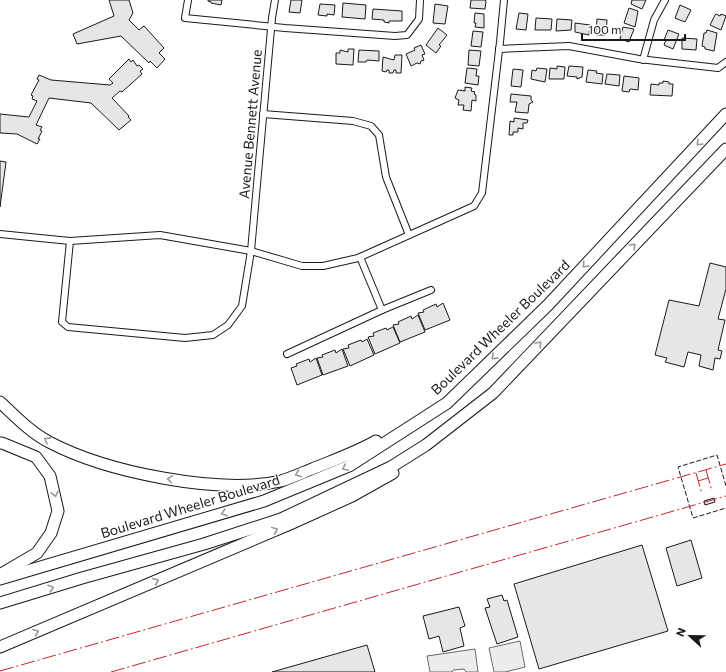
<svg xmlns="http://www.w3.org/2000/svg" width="726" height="672" font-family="Commissioner,sans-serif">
<rect width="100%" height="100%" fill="#fff"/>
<g fill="#ededed" stroke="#6a6a6a">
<path d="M520,641L525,667L505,672H494L489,648Z"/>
<path d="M475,649L478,672H466L464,669L453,670L452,672H430L427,656Z"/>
</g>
<g fill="#e6e6e6" stroke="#1a1a1a">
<path d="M109,0H129L133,13L129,20L139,30L144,26L164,48L159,53L165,59L157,68L150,61L149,63L121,36L77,44L73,34L114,16Z"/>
<path d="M208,0H222L221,5L211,3V2L208,1Z"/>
<path d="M291,0H302L300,13L289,12Z"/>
<path d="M471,0H485L486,1L485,9L470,8Z"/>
<path d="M632,0H646L642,9L631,4Z"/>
<path d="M343,3L366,5L365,19L342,17Z"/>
<path d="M320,4L335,5L334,15L327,14V16L318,15Z"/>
<path d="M435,4L448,6L445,24L433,23Z"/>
<path d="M680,5L691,10L685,22L675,18Z"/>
<path d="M629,8L638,11L635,27L624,23Z"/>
<path d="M373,9L402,11V21H389V23L384,22V20L372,19Z"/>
<path d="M475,13L484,14V28L475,27L476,23H474Z"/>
<path d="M519,13L528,14L526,30L516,29Z"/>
<path d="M716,14L720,16L721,14L726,16L721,30L710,25L715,15Z"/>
<path d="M536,18L552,19L551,30H535Z"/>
<path d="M557,19L572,20L571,30L556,31Z"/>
<path d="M597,19L607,20L606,35H596Z"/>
<path d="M575,23L590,25L589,35L575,32Z"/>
<path d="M623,27L634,29L629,42L620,39Z"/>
<path d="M438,28L447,35L439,45L441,46L436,53L426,45Z"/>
<path d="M668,30L679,34L673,49L664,45L666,40H664Z"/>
<path d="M707,30L717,33L714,51L705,49V47L702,46L704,33H706Z"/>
<path d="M473,31L483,32L481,47L471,46Z"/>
<path d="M682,38L697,39L696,50L682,49Z"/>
<path d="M421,45L425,54L422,55L424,60L421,61L420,64L417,63L411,66L406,54L415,50L414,48Z"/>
<path d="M348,49H354L353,65L336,64V53H340V50L348,52Z"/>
<path d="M359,50L379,51V61L367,60L366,62H358Z"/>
<path d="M469,50L481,51L479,66L468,65Z"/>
<path d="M395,55H402L401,73H396V70H394L393,73H389V70H387L386,72L382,71L383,57L394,60Z"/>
<path d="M129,59L131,62L133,60L137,66L139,65L143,69L140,71L142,74L122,92L120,91L112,98L129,116L128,117L131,120L119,130L91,103L49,98L36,125L42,127L40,130L42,131L38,139H40L37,144L17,134L0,133V114L29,117L37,101L32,99L33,96L31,95L39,80L37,79L39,75L51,80L110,85L113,83L109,79Z"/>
<path d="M557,66L565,67L564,79H549L550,68L557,69Z"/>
<path d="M569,66L583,67L582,77L577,79V77L567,76Z"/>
<path d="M467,68L477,69L476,76H479L478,85L465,83Z"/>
<path d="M537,68L547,69L545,82L531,79L532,70L536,71Z"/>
<path d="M513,69L523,70L521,87L511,86Z"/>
<path d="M588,70L597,71L596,73L603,74L602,84L586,82Z"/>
<path d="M607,74L620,75L619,86L605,84Z"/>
<path d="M624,76L639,78L638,90L630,89L629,92L622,91Z"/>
<path d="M663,81L669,82V84H673L672,96L650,95L651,84L659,85V83H663Z"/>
<path d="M465,87L472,88L471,91L475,92L474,94L476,95V101L472,100L471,111L463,110L464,105H458L459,100L455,98L458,90L465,91Z"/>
<path d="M511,94L531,96V100L533,102L529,104L528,113L515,112L517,102H510Z"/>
<path d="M514,118L528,120L527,123H523V129L518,128V132H513V135H509L510,121L514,122Z"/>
<path d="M0,161L6,162L0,207Z"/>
<path d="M710,263L726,267V289L718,319L725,320L718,350L722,351L720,359L715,358L713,370L699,366L701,355L688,352L684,367L665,362L667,358L655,355L669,300L699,306Z"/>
<path d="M443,303L450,320L425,330L418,313L424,312L423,310L436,304L437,307Z"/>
<path d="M418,315L425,332L400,342L393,325L399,324L398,322L411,316L412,319Z"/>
<path d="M393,327L400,343L375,354L368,337L374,336L373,333L386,328L387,330Z"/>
<path d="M367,339L374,355L350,366L343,349L349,348L348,345L361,340L362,342Z"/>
<path d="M342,349L348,366L323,375L317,358L323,357L322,355L335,350L336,353Z"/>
<path d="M316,358L322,375L297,385L291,368L297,366L296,364L309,359L310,362Z"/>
<path d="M714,498L715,502L705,505L704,501Z"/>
<path d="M691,540L702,578L677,586L666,548Z"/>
<path d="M642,545L668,631L539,669L514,584Z"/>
<path d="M502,595L504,601L507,600L518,637L497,644L485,608L490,607L487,599Z"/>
<path d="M459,607L465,626L460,628L464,646L443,652L439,636L429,639L423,616Z"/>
<path d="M367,645L375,672H272Z"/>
</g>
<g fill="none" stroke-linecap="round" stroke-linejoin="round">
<defs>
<g id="street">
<path d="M188,0L185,18L285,28L395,36L407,35L419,19L420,0"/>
<path d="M499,49L569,46L639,59L718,68L726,62"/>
<path d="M643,60L654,20L665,0"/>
<path d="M263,114L353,121L371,126L379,135L386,177L409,235"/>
<path d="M0,234L70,241L160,235L251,251L302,266H323L358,258L474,206L482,193L500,42L504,0"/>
<path d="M70,241L62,322L68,327L185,338L213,335L228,325L242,306L251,251L272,18L275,0"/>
<path d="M360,257L382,310"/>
<path d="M287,354L382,310L431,290"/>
</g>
<g id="highway">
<path d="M0,402C15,416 30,432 49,442C106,472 218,495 281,481C291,478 302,473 312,469C334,460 355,453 376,441"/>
<path d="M0,443H2L36,457L50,476L58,511L51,533L37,553L3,573"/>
<path d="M0,579L264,501L349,466L447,403L548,305L726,114"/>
<path d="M0,603L82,578L204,544L281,519L391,467L426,445L493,393L726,149"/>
<path d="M0,647L290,524L352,496L393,473"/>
</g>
</defs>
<use href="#street" stroke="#1a1a1a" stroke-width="8"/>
<use href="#highway" stroke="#1a1a1a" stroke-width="13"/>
<use href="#street" stroke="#fff" stroke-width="6"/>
<use href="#highway" stroke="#fff" stroke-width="11"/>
<path stroke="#1a1a1a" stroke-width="1" stroke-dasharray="5 2" stroke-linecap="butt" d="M726,486L717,455L678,467L693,518L726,508"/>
<g stroke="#c62828" stroke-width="1" stroke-dasharray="14 3 2 3" stroke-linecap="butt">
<path d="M706,470L712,491"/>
<path d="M696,473L702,494"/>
<path d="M698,481L708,478"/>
<path d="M0,671L726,464"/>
<path d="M111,672L726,496"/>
</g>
</g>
<defs><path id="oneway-chevron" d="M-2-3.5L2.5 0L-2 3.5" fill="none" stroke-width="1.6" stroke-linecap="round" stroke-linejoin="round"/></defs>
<g stroke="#989898">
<use href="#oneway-chevron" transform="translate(699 143) rotate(134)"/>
<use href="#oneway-chevron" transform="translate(633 246) rotate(-46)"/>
<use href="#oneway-chevron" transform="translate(585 265) rotate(133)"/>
<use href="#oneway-chevron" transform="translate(539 344) rotate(-47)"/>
<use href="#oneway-chevron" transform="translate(494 357) rotate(136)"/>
<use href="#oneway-chevron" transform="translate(47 440) rotate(-151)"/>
<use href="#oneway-chevron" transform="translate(345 468) rotate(155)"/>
<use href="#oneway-chevron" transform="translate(298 474) rotate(159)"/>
<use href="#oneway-chevron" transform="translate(170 479) rotate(-171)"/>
<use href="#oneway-chevron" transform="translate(55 494) rotate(77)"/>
<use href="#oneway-chevron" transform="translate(224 513) rotate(164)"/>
<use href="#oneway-chevron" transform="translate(275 530) rotate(-23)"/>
<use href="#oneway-chevron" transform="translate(156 581) rotate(-23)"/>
<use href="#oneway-chevron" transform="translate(51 588) rotate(-17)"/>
<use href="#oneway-chevron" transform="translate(36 632) rotate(-23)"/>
</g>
<g text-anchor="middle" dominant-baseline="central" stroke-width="3" stroke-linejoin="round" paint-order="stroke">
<g font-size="14" fill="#1a1a1a" stroke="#fff">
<text transform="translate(250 124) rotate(-85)">Avenue Bennett Avenue</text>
<text transform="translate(500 327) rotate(-44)">Boulevard Wheeler Boulevard</text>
<text transform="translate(190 506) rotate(-17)">Boulevard Wheeler Boulevard</text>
</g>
</g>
<g transform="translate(690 636) rotate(292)" stroke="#ffffff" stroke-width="3" paint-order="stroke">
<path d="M0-3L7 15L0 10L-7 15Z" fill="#1a1a1a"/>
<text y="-6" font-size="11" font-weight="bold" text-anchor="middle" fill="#1a1a1a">N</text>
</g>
<path d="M582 34v6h103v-6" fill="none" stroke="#1a1a1a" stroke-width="2"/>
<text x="588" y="34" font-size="12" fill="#1a1a1a" stroke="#ffffff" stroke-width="3" paint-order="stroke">100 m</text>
</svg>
